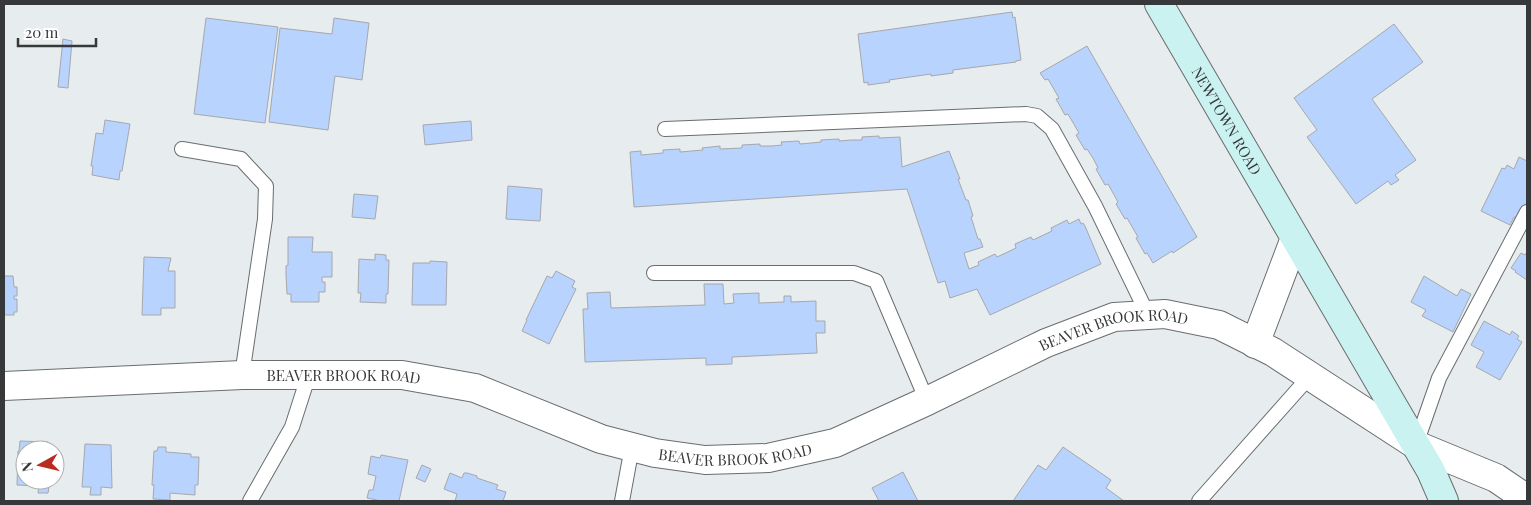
<svg xmlns="http://www.w3.org/2000/svg" width="1531" height="505" font-family="'Playfair Display',serif">
<rect width="100%" height="100%" fill="#e7ecee"/>
<g fill="#b8d3fd" stroke="#a6a8ac">
<path d="M1012,12L1013,18L1015,17L1021,60L1016,61V62L953,70V73L931,76V74L889,80L890,82L868,85V82L864,83L858,34Z"/>
<path d="M206,18L278,27L265,123L194,114Z"/>
<path d="M334,18L369,23L362,80L335,76L328,130L269,122L280,28L332,34Z"/>
<path d="M1394,24L1423,62L1372,99L1416,160L1395,175L1399,180L1391,185L1388,181L1356,204L1307,137L1317,130L1294,98Z"/>
<path d="M63,39L72,41L68,88L58,87Z"/>
<path d="M1087,46L1197,237L1173,253L1172,251L1153,263L1147,253L1145,254L1136,238L1138,237L1127,218L1125,219L1116,204L1118,202L1108,184L1105,185L1096,169L1098,168L1093,158L1087,149L1085,150L1076,135L1079,133L1068,114L1065,115L1056,99L1059,98L1048,79L1045,80L1040,73Z"/>
<path d="M105,120L130,124L122,171H120L119,180L92,175L93,166H91L96,133L103,134Z"/>
<path d="M471,121L472,140L425,145L423,125Z"/>
<path d="M879,136V138L900,137L902,167L949,151L960,179H958L966,200H968L973,216L971,217L978,239H980L983,247L964,253L969,269L979,265L978,262L995,254L997,257L1016,248L1015,244L1031,237L1033,240L1052,231L1051,228L1067,220L1069,224L1079,219L1081,224L1083,223L1085,226L1101,264L990,315L977,289L950,298L945,281L938,283L907,189L634,207L630,152L641,151V155L663,153V150L680,149V152L703,150L702,148L720,146V149L742,148V145L760,144V146H772L782,145L781,142L799,141L800,144L811,143L821,142V140L839,139V141L851,140H862V137Z"/>
<path d="M1519,157L1527,161V202L1519,219L1514,217L1510,225L1481,211L1502,168L1505,169L1507,165L1514,169Z"/>
<path d="M508,186L542,189L540,221L506,219Z"/>
<path d="M354,194L378,196L375,219L352,217Z"/>
<path d="M288,237H313L312,252H332V277H322V282H325V292H319V302H291V294H287L286,275V266L288,265Z"/>
<path d="M1527,252V280L1515,272L1516,271L1511,268L1521,253L1525,255Z"/>
<path d="M375,254L386,255V260H389L388,294H386V303L360,302L361,293H358L359,259L375,260Z"/>
<path d="M144,257L171,258L168,271H175V308H161V315H142Z"/>
<path d="M430,261L447,262L446,305H412L413,263H430Z"/>
<path d="M556,271L575,281L572,287L576,289L549,344L522,331L527,320H526L547,276L552,278Z"/>
<path d="M4,276H13L14,287H17V296H14V299H17V312H14V315H4Z"/>
<path d="M1424,276L1457,296L1461,289L1471,294L1453,332L1422,316L1426,310L1411,302Z"/>
<path d="M704,284H723L724,304L734,303L733,294L759,293V303L784,302V296H791V302L816,301V321H825V333H816L817,353L732,357V364L706,365V358L585,362L583,309H588L587,293L610,292L611,308L705,305Z"/>
<path d="M1484,321L1510,335L1512,331L1519,336L1517,339L1522,342L1500,380L1476,367L1484,352L1471,345Z"/>
<path d="M20,441L48,442V450H25V480H50L48,493H38L39,486L17,485L18,451H19Z"/>
<path d="M85,444L111,445L112,488L101,487V495H90L91,487H82Z"/>
<path d="M158,447H166V452L191,454V457H199L198,485H195V495L170,493V500L153,499L154,485H152L154,451H157Z"/>
<path d="M1063,447L1111,480L1106,488L1124,501H1013L1038,465L1046,470Z"/>
<path d="M381,455L408,460L399,501H381L367,498L369,490H373L376,476L368,474L371,456L380,458Z"/>
<path d="M422,465L431,469L425,482L416,478Z"/>
<path d="M903,472L918,501H879L872,488Z"/>
<path d="M450,473L462,478L464,473H467L477,476V478L498,485L496,489L506,492L503,501H455L457,494L444,489Z"/>
</g>
<g fill="none" stroke-linecap="round" stroke-linejoin="round">
<defs>
<g id="service">
<path d="M665,129L1026,114L1037,116L1052,129L1095,206L1148,315"/>
<path d="M182,149L241,159L266,186L265,219L242,375"/>
<path d="M654,273H854L876,281L927,401"/>
<path d="M1416,444L1439,378L1527,212"/>
<path d="M250,501L292,427L309,374"/>
<path d="M622,501L632,447"/>
<path d="M1199,501L1310,376"/>
</g>
<g id="minor">
<path d="M1255,344L1295,238"/>
<path id="s1" d="M4,386L242,375H402L475,388L601,439L655,453L705,460L768,458L835,443L927,401L1046,343L1114,317L1165,314L1219,325L1273,352L1416,445"/>
</g>
<path id="tertiary" d="M1416,445L1496,478L1527,499"/>
<g id="secondary">
<path id="s2" d="M1159,4L1431,471L1444,501"/>
</g>
</defs>
<use href="#service" stroke="#696d6f" stroke-width="16"/>
<use href="#minor" stroke="#696d6f" stroke-width="30"/>
<use href="#tertiary" stroke="#696d6f" stroke-width="30"/>
<use href="#secondary" stroke="#696d6f" stroke-width="30"/>
<use href="#service" stroke="#fff" stroke-width="14"/>
<use href="#minor" stroke="#fff" stroke-width="28"/>
<use href="#tertiary" stroke="#fff" stroke-width="28"/>
<use href="#secondary" stroke="#caf2f1" stroke-width="28"/>
</g>
<g text-anchor="middle" dominant-baseline="central" stroke-width="4" stroke-linejoin="round" paint-order="stroke">
<g font-size="15" fill="#363839" stroke="#fff">
<text stroke="none"><textPath href="#s2" startOffset="135">NEWTOWN ROAD</textPath></text>
<text stroke="none"><textPath href="#s1" startOffset="1150">BEAVER BROOK ROAD</textPath></text>
<text stroke="none"><textPath href="#s1" startOffset="340">BEAVER BROOK ROAD</textPath></text>
<text stroke="none"><textPath href="#s1" startOffset="745">BEAVER BROOK ROAD</textPath></text>
</g>
</g>
<rect width="1531" height="505" fill="none" stroke="#363839" stroke-width="10"/>
<g transform="translate(40 465) rotate(262)"><circle r="24" fill="#ffffff" stroke="#afafb0"/>
<path d="M0-4L9 19L0 12L-9 19Z" fill="#b92b20"/>
<text y="-8" font-size="14" font-weight="bold" text-anchor="middle" fill="#363839">N</text>
</g>
<path d="M18 38v8h78v-8" fill="none" stroke="#363839" stroke-width="2.5"/>
<text x="25" y="38" font-size="15" fill="#363839" stroke="#ffffff" stroke-width="4" paint-order="stroke">20 m</text>
</svg>
